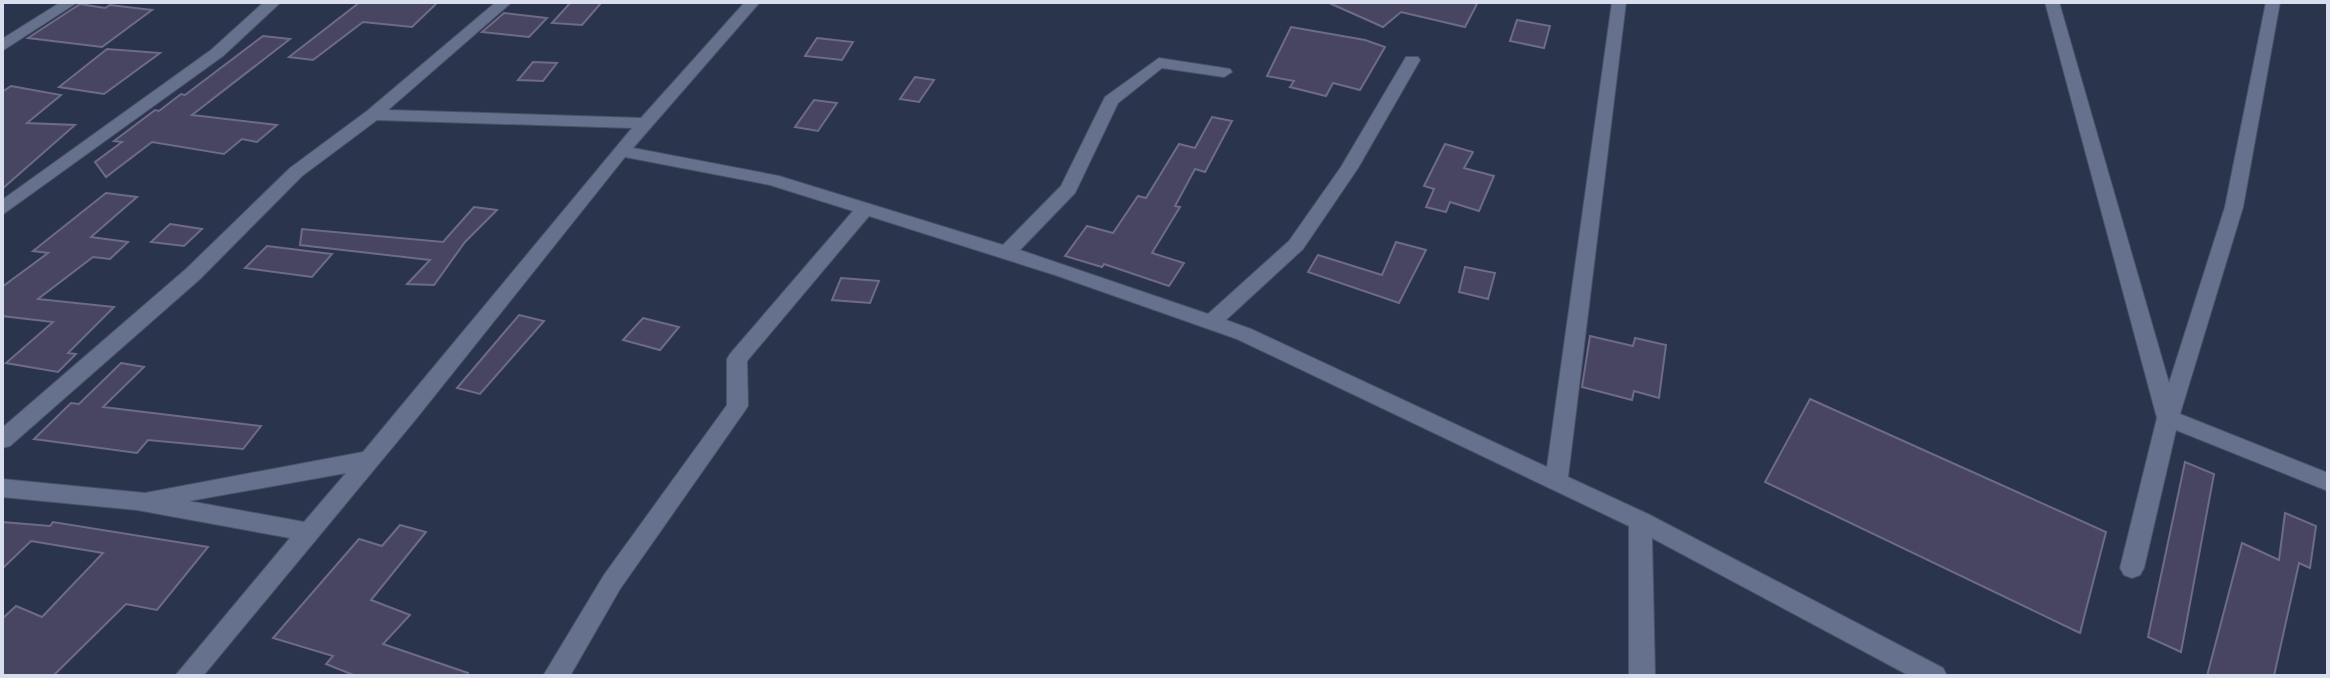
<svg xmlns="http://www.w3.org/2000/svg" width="2330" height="678" font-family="Barlow,sans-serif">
<rect width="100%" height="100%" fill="#2b344d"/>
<g fill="#484560" stroke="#6d6b88" stroke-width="2">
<path d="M360,2H438L412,27L363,22L313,60L289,57Z"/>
<path d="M571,2H602L582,25L552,23Z"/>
<path d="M1327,2H1478L1465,27L1401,12L1383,27Z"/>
<path d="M80,4L105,8L110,5L152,10L102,47L28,38Z"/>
<path d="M504,13L547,18L529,37L482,32Z"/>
<path d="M1517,20L1550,26L1544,48L1510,41Z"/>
<path d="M1291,27L1365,40L1385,47L1360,90L1333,83L1326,96L1290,87L1294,81L1267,76Z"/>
<path d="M263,36L290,39L192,115L277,125L257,142L242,139L224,154L152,142L106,177L95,162L122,142L114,141L155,110L159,111L181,94L185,95Z"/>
<path d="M817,38L853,42L842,60L805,56Z"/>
<path d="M107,49L160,53L104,94L59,87Z"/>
<path d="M533,62L557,63L543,81L518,80Z"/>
<path d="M915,77L934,80L919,102L900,99Z"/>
<path d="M11,86L61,95L27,123L75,125L2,189V92Z"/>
<path d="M814,100L837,103L818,131L795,127Z"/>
<path d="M1212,117L1232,121L1205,172L1195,169L1175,206L1180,207L1152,253L1184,263L1169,286L1104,264L1102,267L1065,256L1087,226L1113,233L1138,196L1146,198L1179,144L1195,148Z"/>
<path d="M1445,144L1473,152L1464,168L1494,176L1479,211L1450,202L1446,212L1426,207L1434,189L1424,186Z"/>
<path d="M106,193L137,197L91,237L128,242L110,259L93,257L38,299L114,307L68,353L76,354L58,372L6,363L53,322L2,316V287L48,253L33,251Z"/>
<path d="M474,207L497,210L465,242L434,285L407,284L430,260L300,245L302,229L443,242Z"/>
<path d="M170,224L202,229L184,246L151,242Z"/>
<path d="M1396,242L1426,250L1399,303L1308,272L1318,255L1382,275Z"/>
<path d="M267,246L332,254L312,277L245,268Z"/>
<path d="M1465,267L1495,273L1488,299L1459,292Z"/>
<path d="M841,278L879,281L870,303L832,300Z"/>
<path d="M519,315L544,321L480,394L457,388Z"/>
<path d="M643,318L679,327L660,350L623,340Z"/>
<path d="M1590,336L1633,346L1635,338L1666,345L1659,398L1634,391L1632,400L1582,387Z"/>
<path d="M121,363L144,367L103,407L261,426L243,449L148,440L137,453L34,439L71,403L79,404Z"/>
<path d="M1810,399L2106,532L2080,633L1765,482Z"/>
<path d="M2185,462L2214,474L2181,652L2148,637Z"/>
<path d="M2285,513L2316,526L2310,568L2299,563L2274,676H2207L2242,543L2279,560Z"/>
<path d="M2,522L50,526L53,522L208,547L157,610L126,604L53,676H2V619L16,606L42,617L103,553L31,541L2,569Z"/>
<path d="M400,525L426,532L371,600L410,615L383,644L468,673L467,676H356L326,664L333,656L273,638L359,539L382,546Z"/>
</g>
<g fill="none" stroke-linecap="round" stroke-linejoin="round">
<defs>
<g id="minor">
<path d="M61,2H78L2,51V39Z"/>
<path d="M264,2H281L223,56L2,215V200L211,50Z"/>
<path d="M496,2H512L388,110L641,118L745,2H760L633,148L779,176L1003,245L1061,186L1105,97L1159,58L1230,69L1232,72L1224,77L1162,68L1118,103L1075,193L1020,250L1208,314L1289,241L1341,167L1406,57H1418L1420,60L1358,168L1303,249L1226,320L1251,329L1547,467L1612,2H1626L1568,477L1648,514L1943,668L1947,676H1910L1652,538L1655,676H1629V526L1237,339L1055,275L869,216L747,361L748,406L744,412L620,589L570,676H543L604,575L727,405V359L730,354L853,211L770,185L625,157L416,419L203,676H175L290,538L137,510L2,497V479L145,493L363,452L632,128L377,120L302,176L200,279L10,446L2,448V428L186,269L290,168L367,111ZM346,473L304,522L189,501Z"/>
<path d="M2045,2H2059L2169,383L2225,207L2266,2H2280L2243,207L2180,414L2328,473V491L2176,430L2144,568L2140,575L2132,578L2124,575L2120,568L2157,418Z"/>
</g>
</defs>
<use href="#minor" stroke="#4b5267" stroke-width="2"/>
<use href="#minor" fill="#66718d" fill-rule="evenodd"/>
</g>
<rect width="2330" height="678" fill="none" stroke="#d8deee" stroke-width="8"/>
</svg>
